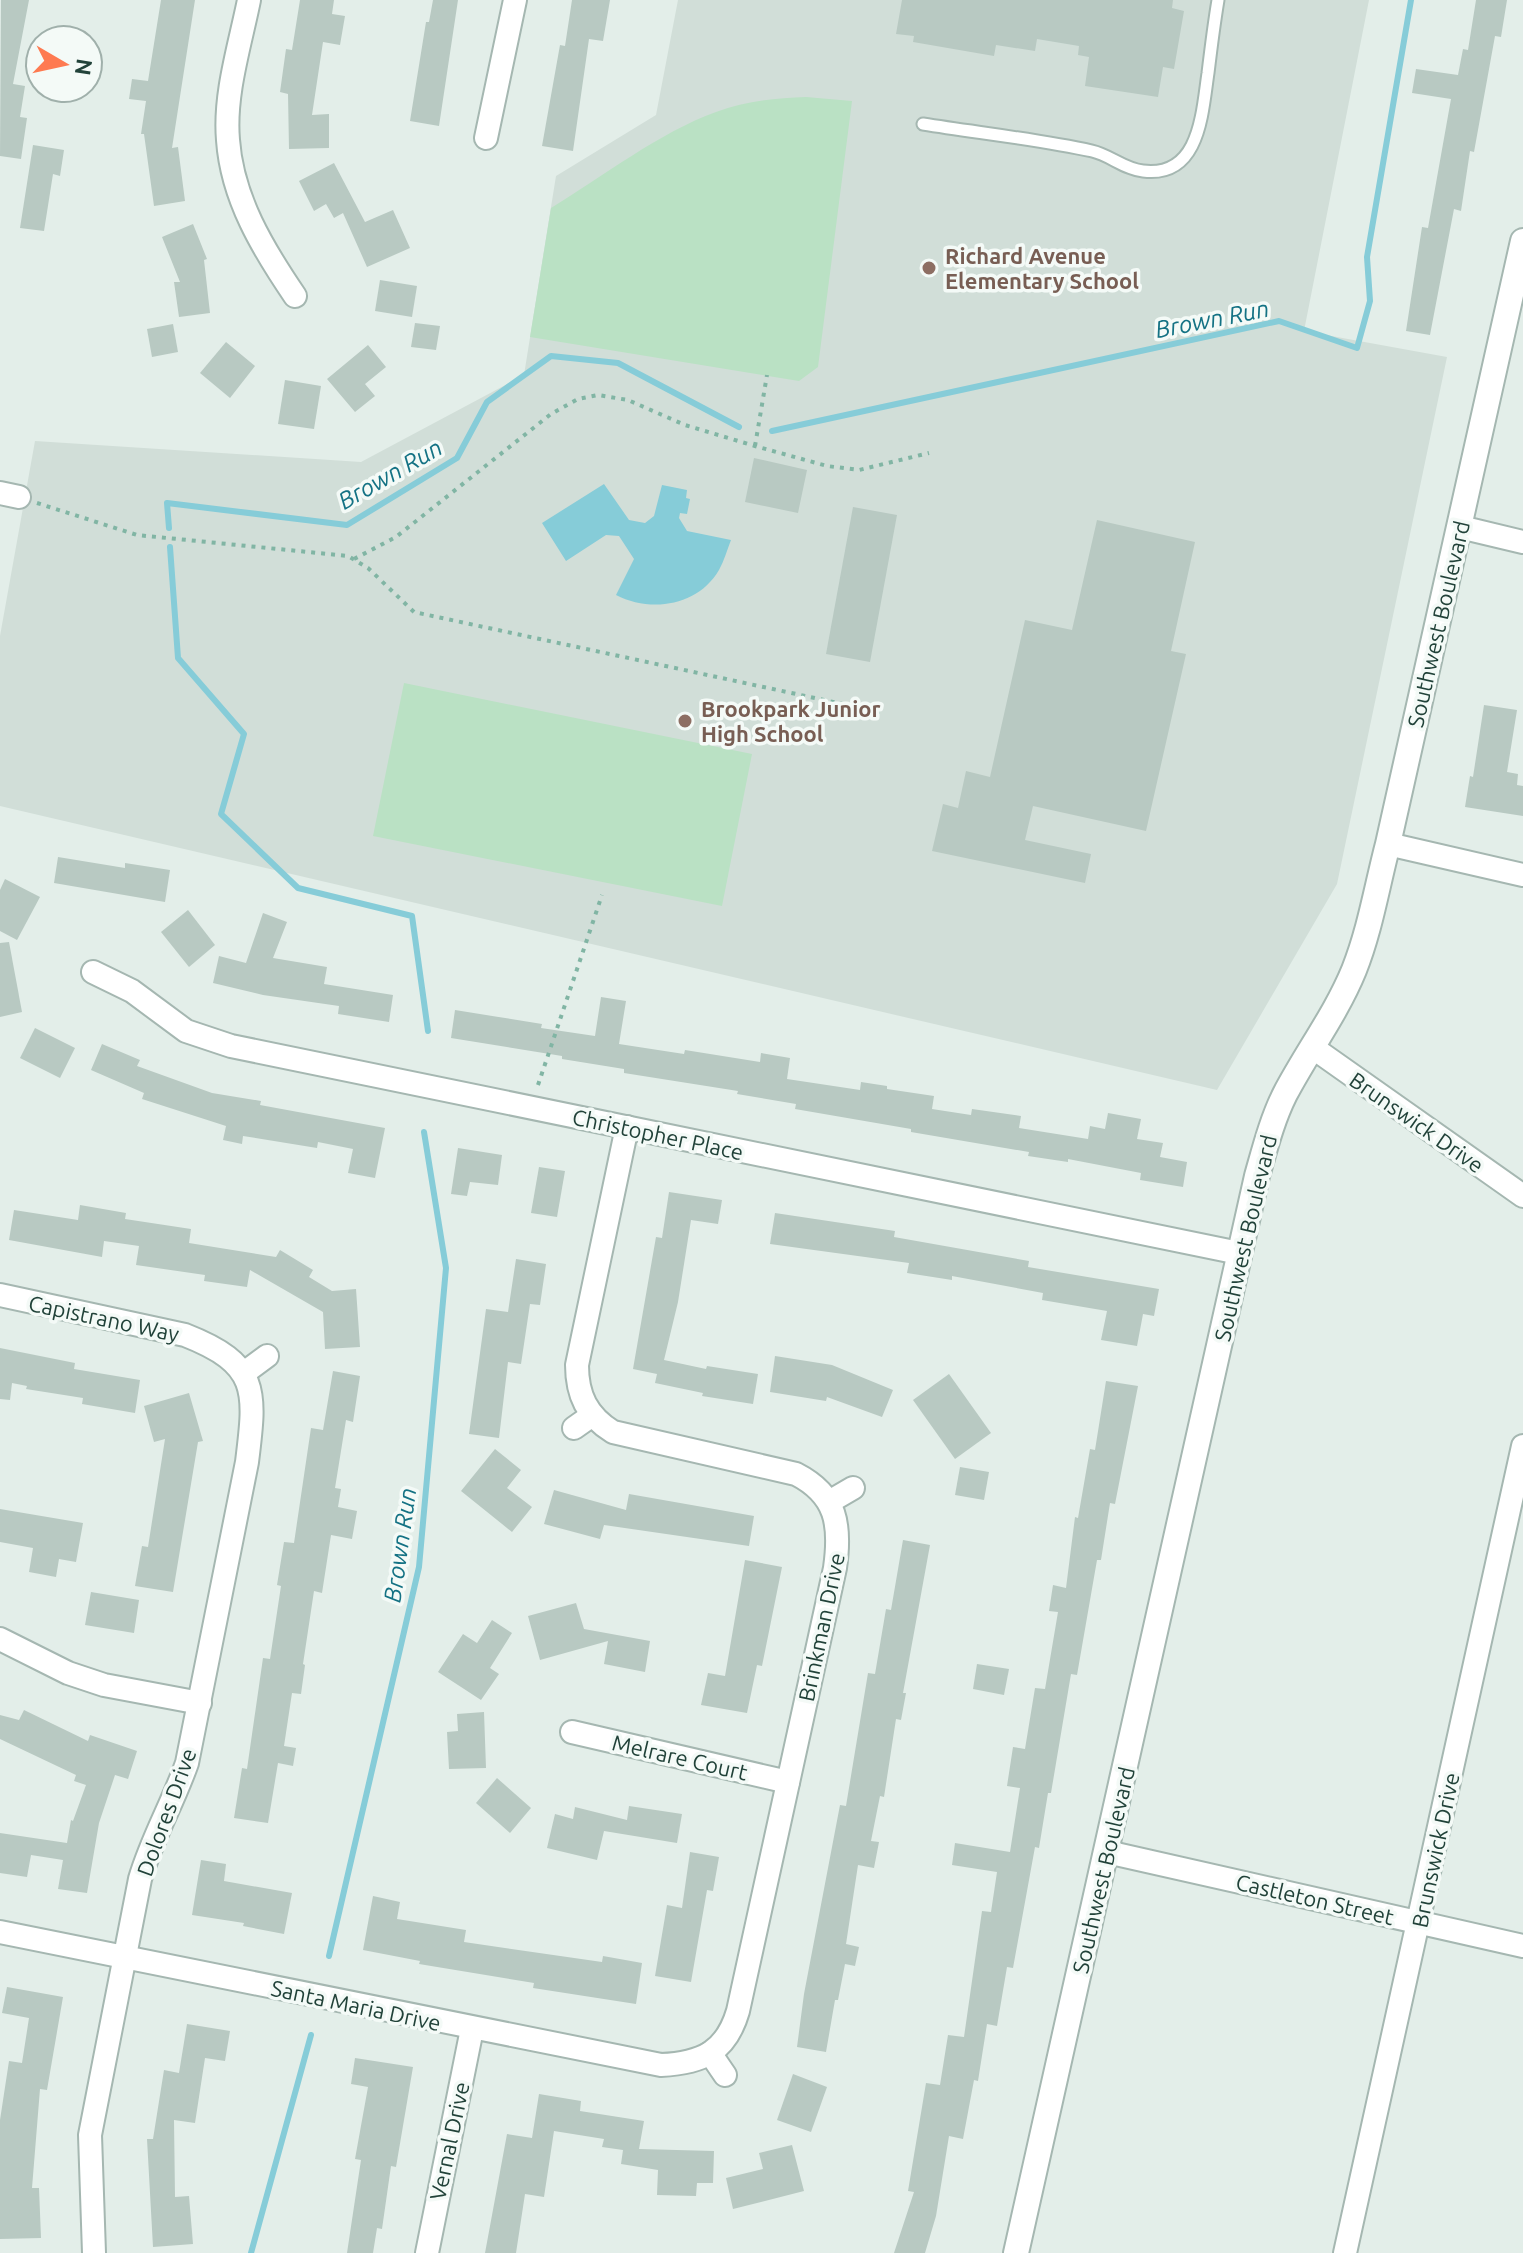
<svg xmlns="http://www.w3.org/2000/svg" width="1523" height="2253" font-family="Ubuntu,sans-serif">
<rect width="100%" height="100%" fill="#e3eee9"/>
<path fill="#d1ded8" d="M678,0H1369L1304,331L1447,357L1337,884L1217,1090L0,806V636L35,441L361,462L524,375L556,176L656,115Z"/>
<g fill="#bae1c4">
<path d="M806,97L852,101L818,367L799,381L530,337L551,208C602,177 660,132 716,112C745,101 775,98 806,97Z"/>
<path d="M404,683L752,754L722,906L373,836Z"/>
</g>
<path fill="#86ccd8" d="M604,484L629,520L645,523L654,516L662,485L687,490L686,498L690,499L687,514L680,513L679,518L687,531L731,540C727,550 724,561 719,570C698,606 651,613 616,595L634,559L619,536L606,535L566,561L542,523Z"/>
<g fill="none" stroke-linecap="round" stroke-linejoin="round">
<g stroke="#86ccd8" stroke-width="6">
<path d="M772,431L1279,321L1357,348L1370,301L1367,257L1411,0"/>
<path d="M169,528L167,503L347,525L457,458L487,402L551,356L618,363L739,427"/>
<path d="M170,547L178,658L244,734L221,814L298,888L412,916L428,1031"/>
<path d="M329,1956L419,1567L446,1268L424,1132"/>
<path d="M251,2253L311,2035"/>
</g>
</g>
<g fill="#b8c9c2">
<path d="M1,0H29L13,84L25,86L20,117L27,118L21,159L0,156Z"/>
<path d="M161,0H195L172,148L178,147L185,201L154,206L144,134H141L146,101L129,99L132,79L148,81Z"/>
<path d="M300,0H334L332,14L345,16L340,45L323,42L312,115L329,114V148L289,149L288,94L280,92L286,49L292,50Z"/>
<path d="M433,0H458L439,126L410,121L426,22H429Z"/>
<path d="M572,0H610L603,41L589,39L573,151L542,146L560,45L565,46Z"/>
<path d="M902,0H1173L1172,8L1184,11L1174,69L1163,67L1158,97L1085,86L1089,57L1078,55L1079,46L1037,39L1035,51L996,45L994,56L913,42L914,36L896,34Z"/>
<path d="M1476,0H1507L1501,37L1495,36L1474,152L1470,151L1461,211L1454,209L1430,335L1406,331L1422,227L1428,228L1451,99L1412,93L1416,69L1458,75L1463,49L1468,50Z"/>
<path d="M33,145L64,150L60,176L53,174L44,231L20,228Z"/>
<path d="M334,163L365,222L393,210L410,248L367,267L343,213L334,218L326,204L314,211L299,181Z"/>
<path d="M193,224L207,259L204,260L210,313L179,317L174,282H180L162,237Z"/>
<path d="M380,280L417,286L412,317L375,311Z"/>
<path d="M415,323L440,326L436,350L411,347Z"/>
<path d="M173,324L178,352L152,357L147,329Z"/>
<path d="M226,342L255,366L230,398L200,373Z"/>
<path d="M368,345L386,367L365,384L375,396L355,412L327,379Z"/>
<path d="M285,380L321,386L314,429L278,424Z"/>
<path d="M754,458L807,470L798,513L745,502Z"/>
<path d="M853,507L897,515L870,662L826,654Z"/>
<path d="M1097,520L1195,542L1171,651L1186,654L1146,831L1033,806L1025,840L1091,854L1085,883L932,851L943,804L958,808L966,771L990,777L1025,620L1072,630Z"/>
<path d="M1484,705L1517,710L1507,772L1518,774L1517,785L1523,786V816L1465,807L1470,776L1473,777Z"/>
<path d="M58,857L125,868V863L170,870L165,902L54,883Z"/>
<path d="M5,879L40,897L17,940L0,931V890Z"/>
<path d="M188,910L215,945L189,967L161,932Z"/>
<path d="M263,913L287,922L273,958L327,967L324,984L393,995L389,1022L338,1014L339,1006L263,995L213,983L219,956L246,963Z"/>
<path d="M9,942L22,1012L0,1017V943Z"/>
<path d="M601,997L626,1001L619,1044L684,1054L685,1050L760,1062L761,1053L790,1058L787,1079L860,1090L861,1082L887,1086V1089L934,1096L932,1109L971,1115L972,1109L1021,1116L1019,1128L1088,1139L1090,1126L1105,1129L1108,1113L1141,1119L1137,1139L1163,1143L1160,1157L1187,1162L1183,1187L1140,1180L1141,1173L1068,1159V1162L1028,1156L1029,1152L911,1132V1129L795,1109L796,1104L737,1094L738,1091L624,1073V1069L562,1059V1056L451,1038L455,1010L542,1024L541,1028L595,1036Z"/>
<path d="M35,1028L75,1048L60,1078L20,1058Z"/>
<path d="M102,1044L140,1060L137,1066L212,1093L261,1101L260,1105L385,1128L375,1178L348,1173L353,1149L318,1142L317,1148L243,1136L242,1144L223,1140L226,1126L142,1099L144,1093L91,1070Z"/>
<path d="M458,1148L502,1155L498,1185L470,1182L467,1196L451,1194Z"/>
<path d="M539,1167L565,1171L557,1217L531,1213Z"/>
<path d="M669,1192L722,1200L718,1224L691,1220L678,1302L664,1360L706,1369L707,1366L758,1374L753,1404L702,1396L703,1393L655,1383L657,1374L633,1369L656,1237L662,1238Z"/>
<path d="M80,1205L126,1213L125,1219L191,1229L189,1243L276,1257L280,1250L313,1270L309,1277L332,1291L356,1289L360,1347L325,1349L323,1312L250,1270L247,1287L204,1281L205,1275L136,1265L139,1246L104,1241L102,1257L9,1240L14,1210L78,1220Z"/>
<path d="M775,1213L895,1231L894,1237L1029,1261L1028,1267L1159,1289L1154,1316L1143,1314L1137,1346L1101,1340L1107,1311L1042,1300L1043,1293L952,1276V1280L907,1273L909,1263L770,1244Z"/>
<path d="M516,1259L546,1264L540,1305L530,1304L521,1364L508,1362L499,1438L469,1434L486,1309L508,1312Z"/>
<path d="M0,1348L75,1363L74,1369L140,1380L135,1413L82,1404L83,1398L26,1389L27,1386L12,1383L10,1400L0,1399Z"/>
<path d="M775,1356L832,1365L893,1390L882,1417L827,1397L826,1401L770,1392Z"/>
<path d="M333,1371L360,1376L353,1422L346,1420L335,1488L341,1489L338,1507L357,1511L352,1539L331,1535L322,1593L314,1591L303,1664L305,1665L301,1694L292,1693L284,1746L296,1748L293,1766L278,1763L268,1823L234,1818L242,1768L247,1769L263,1658L270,1659L281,1586L277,1585L284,1542L294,1543L311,1428L323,1430Z"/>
<path d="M949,1374L991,1433L955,1459L913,1400Z"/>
<path d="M1106,1381L1138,1386L1115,1504L1110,1503L1101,1560H1097L1077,1675L1071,1674L1051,1793H1048L1039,1848L1035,1847L1013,1968L1007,1967L997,2026L987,2024L978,2081L974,2080L963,2139L949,2136L936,2216L925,2253H894L914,2192L908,2191L926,2083L940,2085L948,2035L964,2037L982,1911L991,1912L997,1872L952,1865L955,1843L1010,1852L1020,1788L1007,1786L1013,1747L1025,1749L1035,1688L1045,1689L1058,1612L1049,1611L1053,1585L1066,1588L1075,1517L1078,1518L1090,1449L1095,1450Z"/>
<path d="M189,1393L203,1441L198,1442L173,1592L135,1586L142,1546L148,1547L165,1439L154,1442L144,1406Z"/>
<path d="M495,1449L521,1470L507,1488L532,1507L512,1532L461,1491Z"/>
<path d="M960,1467L989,1472L984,1500L955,1495Z"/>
<path d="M554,1490L626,1510L629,1494L754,1516L749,1546L604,1525L600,1539L544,1524Z"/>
<path d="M0,1509L83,1523L76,1562L59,1559L56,1577L29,1572L33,1548L0,1542Z"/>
<path d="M903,1540L930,1545L903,1693H906L901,1720L896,1719L884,1797L880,1796L871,1841L879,1842L874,1868L858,1865L846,1944L859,1947L855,1966L845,1964L838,2000H835L826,2052L797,2047L804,1994L840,1805L846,1806L868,1673L875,1674L886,1609L891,1610Z"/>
<path d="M745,1560L782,1567L762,1666L757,1665L747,1713L701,1705L708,1673L725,1676Z"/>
<path d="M91,1592L139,1600L134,1633L85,1625Z"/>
<path d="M576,1603L584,1629L650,1641L645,1672L604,1664L608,1641L540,1660L528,1616Z"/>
<path d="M492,1620L512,1633L490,1668L499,1674L481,1700L438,1672L463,1634L477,1643Z"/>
<path d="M977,1664L1009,1669L1004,1695L973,1689Z"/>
<path d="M24,1710L88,1741L90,1735L137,1751L128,1779L115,1775L99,1823L87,1893L58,1889L63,1860L31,1855L27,1877L0,1873V1833L67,1843L71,1820L73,1821L86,1785L74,1781L76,1775L0,1739V1715L19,1720Z"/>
<path d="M484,1712L486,1768L449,1769L447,1732L458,1731L457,1714Z"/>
<path d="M497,1778L531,1808L510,1833L476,1803Z"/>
<path d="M629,1806L682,1814L677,1843L604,1831L597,1860L547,1848L555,1814L573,1819L575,1807L627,1820Z"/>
<path d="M690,1852L719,1857L713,1891L707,1890L691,1982L655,1976L667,1905L682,1908Z"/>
<path d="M201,1860L226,1864L224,1881L292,1893L284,1934L243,1926L244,1923L192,1915Z"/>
<path d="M373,1896L400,1902L397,1919L466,1930L464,1942L602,1962L603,1956L642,1963L636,2004L533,1988L534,1983L419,1964L420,1961L363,1950Z"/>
<path d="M7,1987L63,1997L47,2090L40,2089L32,2188H39L41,2238L0,2239V2120L9,2061L22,2063L29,2018L2,2013Z"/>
<path d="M187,2024L230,2031L225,2061L205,2058L195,2123L174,2120L175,2197L189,2196L193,2244L153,2247L147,2139H153L164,2070L179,2073Z"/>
<path d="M355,2058L413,2067L396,2167L391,2166L382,2229L377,2228L373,2253H347L361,2160L355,2159L368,2087L351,2084Z"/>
<path d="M793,2074L827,2087L811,2132L777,2120Z"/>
<path d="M539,2094L581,2101L580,2111L644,2121L639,2149L714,2151L713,2183H697L696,2196L657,2195L658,2170L621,2164L623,2150L602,2147L604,2139L554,2131L544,2197L525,2194L516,2253H485L507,2134L532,2138Z"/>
<path d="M792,2145L804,2191L733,2209L726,2178L763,2169L759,2153Z"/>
</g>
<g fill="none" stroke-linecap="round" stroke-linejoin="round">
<defs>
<path id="service" d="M923,124C979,133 1037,139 1092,151C1110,155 1124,169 1143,171C1200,178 1202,113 1208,73C1211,48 1214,24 1218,0"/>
<g id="minor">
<path d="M249,0C240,45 224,94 228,140C232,198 263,249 295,296"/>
<path d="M486,138L515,0"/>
<path d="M0,493L19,497"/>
<path d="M1460,527L1523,542"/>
<path d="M1388,844L1523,875"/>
<path d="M93,972L132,991L186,1031L231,1046L1239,1253"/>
<path d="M1312,1047L1523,1196"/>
<path d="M0,1295L185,1335C259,1364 256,1390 247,1462L187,1763C173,1803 152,1838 140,1879L90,2135L94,2253"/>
<path d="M244,1373L267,1356"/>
<path d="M574,1428L591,1416"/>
<path d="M829,1502L853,1488"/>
<path d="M0,1639L68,1673L104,1685L200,1703"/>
<path d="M572,1732L788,1782"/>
<path d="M1107,1852L1523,1946"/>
<path d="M0,1932L661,2065C702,2063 726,2052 738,2011L835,1568C841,1525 837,1495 796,1474L613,1432C587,1416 577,1395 577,1365L627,1127"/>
<path d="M710,2053L725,2075"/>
<path d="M427,2253L472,2029"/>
<path d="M1345,2253L1523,1446"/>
</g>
<path id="tertiary" d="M1016,2253L1257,1176C1265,1148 1272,1120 1285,1094C1307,1052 1336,1014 1354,970C1370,930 1377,886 1388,844L1523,241"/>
</defs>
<use href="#service" stroke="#a5b7b1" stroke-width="15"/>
<use href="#minor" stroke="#a5b7b1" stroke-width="26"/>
<use href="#tertiary" stroke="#a5b7b1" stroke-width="28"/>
<g stroke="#81b5a4" stroke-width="4" stroke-dasharray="4 6" stroke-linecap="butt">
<path d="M755,446L767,375"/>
<path d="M37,503L137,535L348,556L368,568L414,612L880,712"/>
<path d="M354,559L396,537L551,414L578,399L598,395L628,400L685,425L755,446L827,466L859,470L929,453"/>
<path d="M538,1085L602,895"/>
</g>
<use href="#service" stroke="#fff" stroke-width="11"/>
<use href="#minor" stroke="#fff" stroke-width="22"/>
<use href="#tertiary" stroke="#fff" stroke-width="24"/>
</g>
<g fill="#8d6e63" stroke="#f4faf7" stroke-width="3">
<circle cx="929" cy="268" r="8"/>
<circle cx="685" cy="721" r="8"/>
</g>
<g text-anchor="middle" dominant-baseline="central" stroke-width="7" stroke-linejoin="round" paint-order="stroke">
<g font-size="22" font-weight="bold" fill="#785e54" stroke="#f4faf7" text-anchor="start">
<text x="945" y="255">Richard Avenue<tspan x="945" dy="25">Elementary School</tspan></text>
<text x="701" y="708">Brookpark Junior<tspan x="701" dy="25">High School</tspan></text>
</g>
<g font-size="22" fill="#214239" stroke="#f4faf7">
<text transform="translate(1438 624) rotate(-77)">Southwest Boulevard</text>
<text transform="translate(1417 1122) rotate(35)">Brunswick Drive</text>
<text transform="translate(658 1134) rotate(12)">Christopher Place</text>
<text transform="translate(1245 1238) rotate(-77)">Southwest Boulevard</text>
<text transform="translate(104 1318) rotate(12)">Capistrano Way</text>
<text transform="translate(821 1627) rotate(-78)">Brinkman Drive</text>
<text transform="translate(680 1757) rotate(13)">Melrare Court</text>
<text transform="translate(166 1812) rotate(-70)">Dolores Drive</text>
<text transform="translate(1435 1850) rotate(-78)">Brunswick Drive</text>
<text transform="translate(1103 1870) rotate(-77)">Southwest Boulevard</text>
<text transform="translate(1315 1899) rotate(13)">Castleton Street</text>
<text transform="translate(356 2005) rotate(12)">Santa Maria Drive</text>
<text transform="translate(449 2141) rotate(-78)">Vernal Drive</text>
</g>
<g font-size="24" font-style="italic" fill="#147284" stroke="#f4faf7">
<text transform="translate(1212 319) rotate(-11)">Brown Run</text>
<text transform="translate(390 474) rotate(-30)">Brown Run</text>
<text transform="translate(400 1545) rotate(-82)">Brown Run</text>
</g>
</g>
<g transform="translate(64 64) rotate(99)"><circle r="38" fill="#f4faf7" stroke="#a0b0ab" stroke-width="2"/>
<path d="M0-6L14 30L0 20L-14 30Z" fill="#fe7a51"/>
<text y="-12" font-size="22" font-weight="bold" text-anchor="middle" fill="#214239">N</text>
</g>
</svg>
